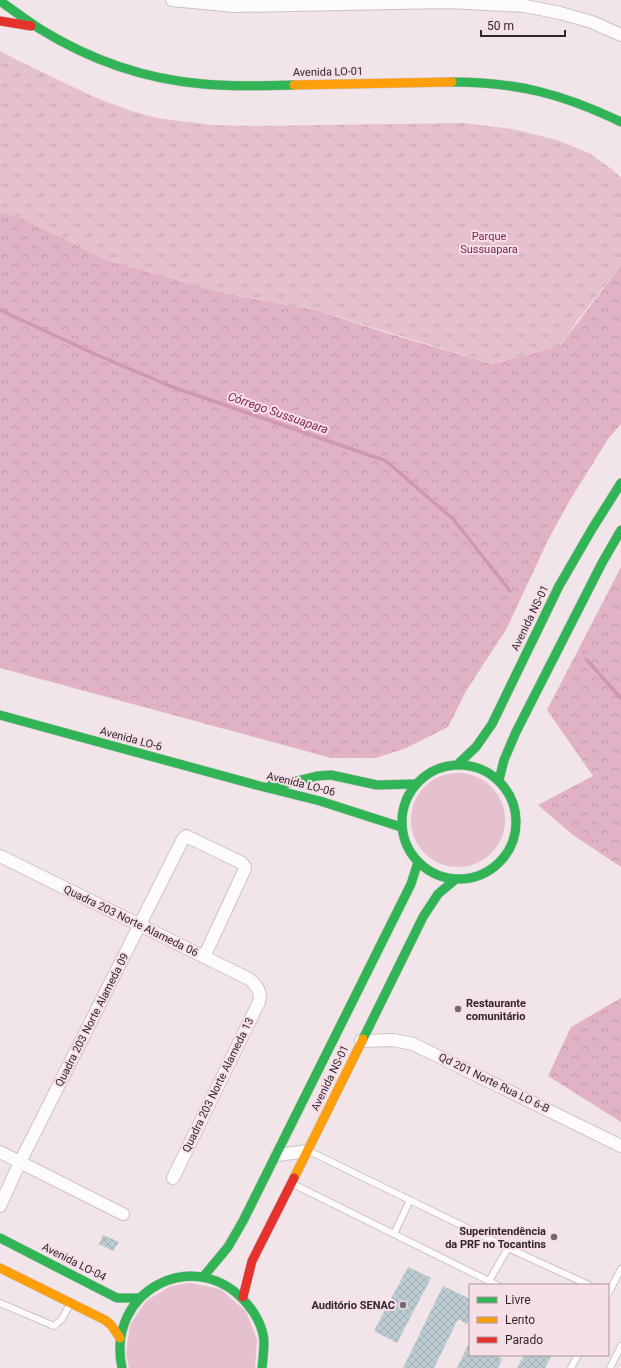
<svg xmlns="http://www.w3.org/2000/svg" width="621" height="1368" font-family="Roboto,sans-serif">
<defs>
<pattern id="forest-crowns" width="20" height="18" patternUnits="userSpaceOnUse"><rect width="20" height="18" fill="#e1b2c6"/><path d="M2 6a3 3 0 1 1 6 0M12 15a3 3 0 1 1 6 0" fill="none" stroke="#c199aa"/></pattern>
<pattern id="park-tufts" width="24" height="20" patternUnits="userSpaceOnUse"><rect width="24" height="20" fill="#e5c0cf"/><path d="M3 7l-1-3M5 7V3M7 7l1-3M15 17l-1-3M17 17v-4M19 17l1-3" fill="none" stroke="#c5a5b2"/></pattern>
<pattern id="building-cross-hatch" width="8" height="8" patternUnits="userSpaceOnUse"><rect width="8" height="8" fill="#bdcbd2"/><path d="M0 0l8 8M0 8l8-8" fill="none" stroke="#a3aeb4"/></pattern>
</defs>
<rect width="100%" height="100%" fill="#f1e5e9"/>
<g fill="#e5c0cf">
<circle cx="458" cy="820" r="47"/>
<path d="M190,1283L220,1289L246,1311L257,1340L255,1368H129L126,1354L130,1325L146,1301L171,1286Z"/>
</g>
<g fill="url(#forest-crowns)">
<path d="M0,212L22,218L107,260L227,294L316,310L387,333L492,364L560,346L621,265V424L608,439L570,500L548,540L507,628L466,691L448,727L406,748L376,758H331L0,668Z"/>
<path d="M621,567V867L573,835L538,805L593,776L547,710Z"/>
<path d="M621,998V1122L548,1076L571,1027Z"/>
</g>
<path fill="url(#park-tufts)" d="M0,51L15,59L94,97L134,112L157,118L212,125L254,126L464,123L512,129L557,140L589,153L613,170L621,178V265L577,321L560,346L492,364L316,310L227,294L107,260L22,218L0,212Z"/>
<g fill="none" stroke-linecap="round" stroke-linejoin="round">
<g stroke="#cf97b0" stroke-width="3.5">
<path d="M0,310L97,355L170,386L386,461L453,519L510,591"/>
<path d="M586,659L621,698"/>
</g>
</g>
<g fill="url(#building-cross-hatch)">
<path d="M103,1235L119,1242L113,1251L99,1244Z"/>
<path d="M408,1267L431,1278L397,1343L374,1331Z"/>
<path d="M443,1286L470,1299V1318L467,1324L458,1319L434,1368H403Z"/>
<path d="M470,1341V1355H500L499,1357L502,1359L498,1368H457Z"/>
<path d="M524,1355H552L545,1368H517Z"/>
</g>
<g fill="none" stroke-linecap="round" stroke-linejoin="round">
<defs>
<g id="lane">
<path d="M309,1151L508,1248L589,1285"/>
<path d="M293,1184L497,1285"/>
<path d="M394,1234L410,1200"/>
<path d="M489,1281L508,1248"/>
<path d="M608,1294L621,1269"/>
<path d="M0,1303L54,1326L62,1319L70,1304"/>
<path d="M571,1368L578,1355"/>
<path d="M610,1368L621,1346"/>
</g>
<g id="street">
<path d="M172,0L234,6L448,2L525,6L560,13L592,22L621,35"/>
<path d="M0,856L249,979C257,985 262,992 259,1002L173,1178"/>
<path d="M361,1041L393,1040L413,1044L621,1146"/>
<path d="M0,1152L123,1214"/>
<path d="M277,1155L308,1151"/>
<path d="M0,1206L20,1162L183,839L186,836L242,863L245,867L244,871L204,957"/>
</g>
<g id="fast">
<path d="M0,1C13,10 26,20 40,29C90,60 144,79 203,84C233,87 264,86 294,85"/>
<path d="M452,82C517,82 563,94 621,122"/>
<path d="M0,715L256,785L320,801L401,827"/>
<path d="M459,763L476,747L492,724L559,586L592,529L621,483"/>
<circle cx="459" cy="822" r="57"/>
<path d="M499,780L504,760L516,732L602,563L621,530"/>
<path d="M271,785L284,784L317,776L331,775L377,785L415,784"/>
<path d="M363,1039L423,917L438,894L456,879"/>
<path d="M0,1238L117,1298H139"/>
<path d="M203,1277L228,1247L243,1221L411,884L418,862"/>
<path d="M122,1368C105,1289 198,1243 248,1305C256,1314 263,1328 264,1341C264,1349 263,1359 262,1368"/>
</g>
<g id="slow">
<path d="M294,85L452,82"/>
<path d="M294,1178L363,1039"/>
<path d="M0,1268L105,1320L111,1325L120,1338"/>
</g>
<g id="jam">
<path d="M0,21L31,26"/>
<path d="M243,1297L252,1261L294,1178"/>
</g>
</defs>
<use href="#lane" stroke="#ccc2c6" stroke-width="8"/>
<use href="#street" stroke="#ccc2c6" stroke-width="14"/>
<use href="#fast" stroke="#ccc2c6" stroke-width="10"/>
<use href="#slow" stroke="#ccc2c6" stroke-width="10"/>
<use href="#jam" stroke="#ccc2c6" stroke-width="10"/>
<use href="#lane" stroke="#fdfbfc" stroke-width="6"/>
<use href="#street" stroke="#fdfbfc" stroke-width="12"/>
<use href="#fast" stroke="#30b455" stroke-width="9"/>
<use href="#slow" stroke="#ff9f0a" stroke-width="9"/>
<use href="#jam" stroke="#e5322d" stroke-width="9"/>
</g>
<g fill="#746a6e" stroke="#f7dfe8" stroke-width="1.5">
<circle cx="458" cy="1009" r="4"/>
<circle cx="554" cy="1237" r="4"/>
<circle cx="403" cy="1305" r="4"/>
</g>
<g text-anchor="middle" dominant-baseline="central" stroke-width="4" stroke-linejoin="round" paint-order="stroke">
<g font-size="11" fill="#30272b" stroke="#f7dfe8">
<text transform="translate(328 72) rotate(-1)">Avenida LO-01</text>
<text transform="translate(530 618) rotate(-64)">Avenida NS-01</text>
<text transform="translate(131 739) rotate(15)">Avenida LO-6</text>
<text transform="translate(301 784) rotate(14)">Avenida LO-06</text>
<text transform="translate(131 921) rotate(26)">Quadra 203 Norte Alameda 06</text>
<text transform="translate(92 1020) rotate(-63)">Quadra 203 Norte Alameda 09</text>
<text transform="translate(330 1078) rotate(-64)">Avenida NS-01</text>
<text transform="translate(494 1083) rotate(26)">Qd 201 Norte Rua LO 6-B</text>
<text transform="translate(218 1085) rotate(-64)">Quadra 203 Norte Alameda 13</text>
<text transform="translate(74 1262) rotate(27)">Avenida LO-04</text>
</g>
<g font-size="11" fill="#7d2452" stroke="#f7dfe8">
<text x="489" y="236">Parque<tspan x="489" dy="13">Sussuapara</tspan></text>
</g>
<g font-size="11" font-weight="bold" fill="#30272b" stroke="#f7dfe8" text-anchor="end">
<text x="466" y="1003" text-anchor="start">Restaurante<tspan x="466" dy="13">comunitário</tspan></text>
<text x="546" y="1231">Superintendência<tspan x="546" dy="13">da PRF no Tocantins</tspan></text>
<text x="395" y="1305">Auditório SENAC</text>
</g>
<g font-size="12" font-style="italic" fill="#7d2352" stroke="#f7dfe8">
<text transform="translate(278 413) rotate(19)">Córrego Sussuapara</text>
</g>
</g>
<rect x="469" y="1284" width="140" height="72" fill="#f7dfe8" stroke="#a7959c"/>
<rect x="477" y="1297" width="20" height="6" fill="#30b455" stroke="#a7959c"/>
<text x="505" y="1304" font-size="12" fill="#30272b">Livre</text>
<rect x="477" y="1317" width="20" height="6" fill="#ff9f0a" stroke="#a7959c"/>
<text x="505" y="1324" font-size="12" fill="#30272b">Lento</text>
<rect x="477" y="1337" width="20" height="6" fill="#e5322d" stroke="#a7959c"/>
<text x="505" y="1344" font-size="12" fill="#30272b">Parado</text>
<path d="M481 30v6h84v-6" fill="none" stroke="#30272b" stroke-width="2"/>
<text x="487" y="30" font-size="12" fill="#30272b" stroke="#f7dfe8" stroke-width="3" paint-order="stroke">50 m</text>
</svg>
